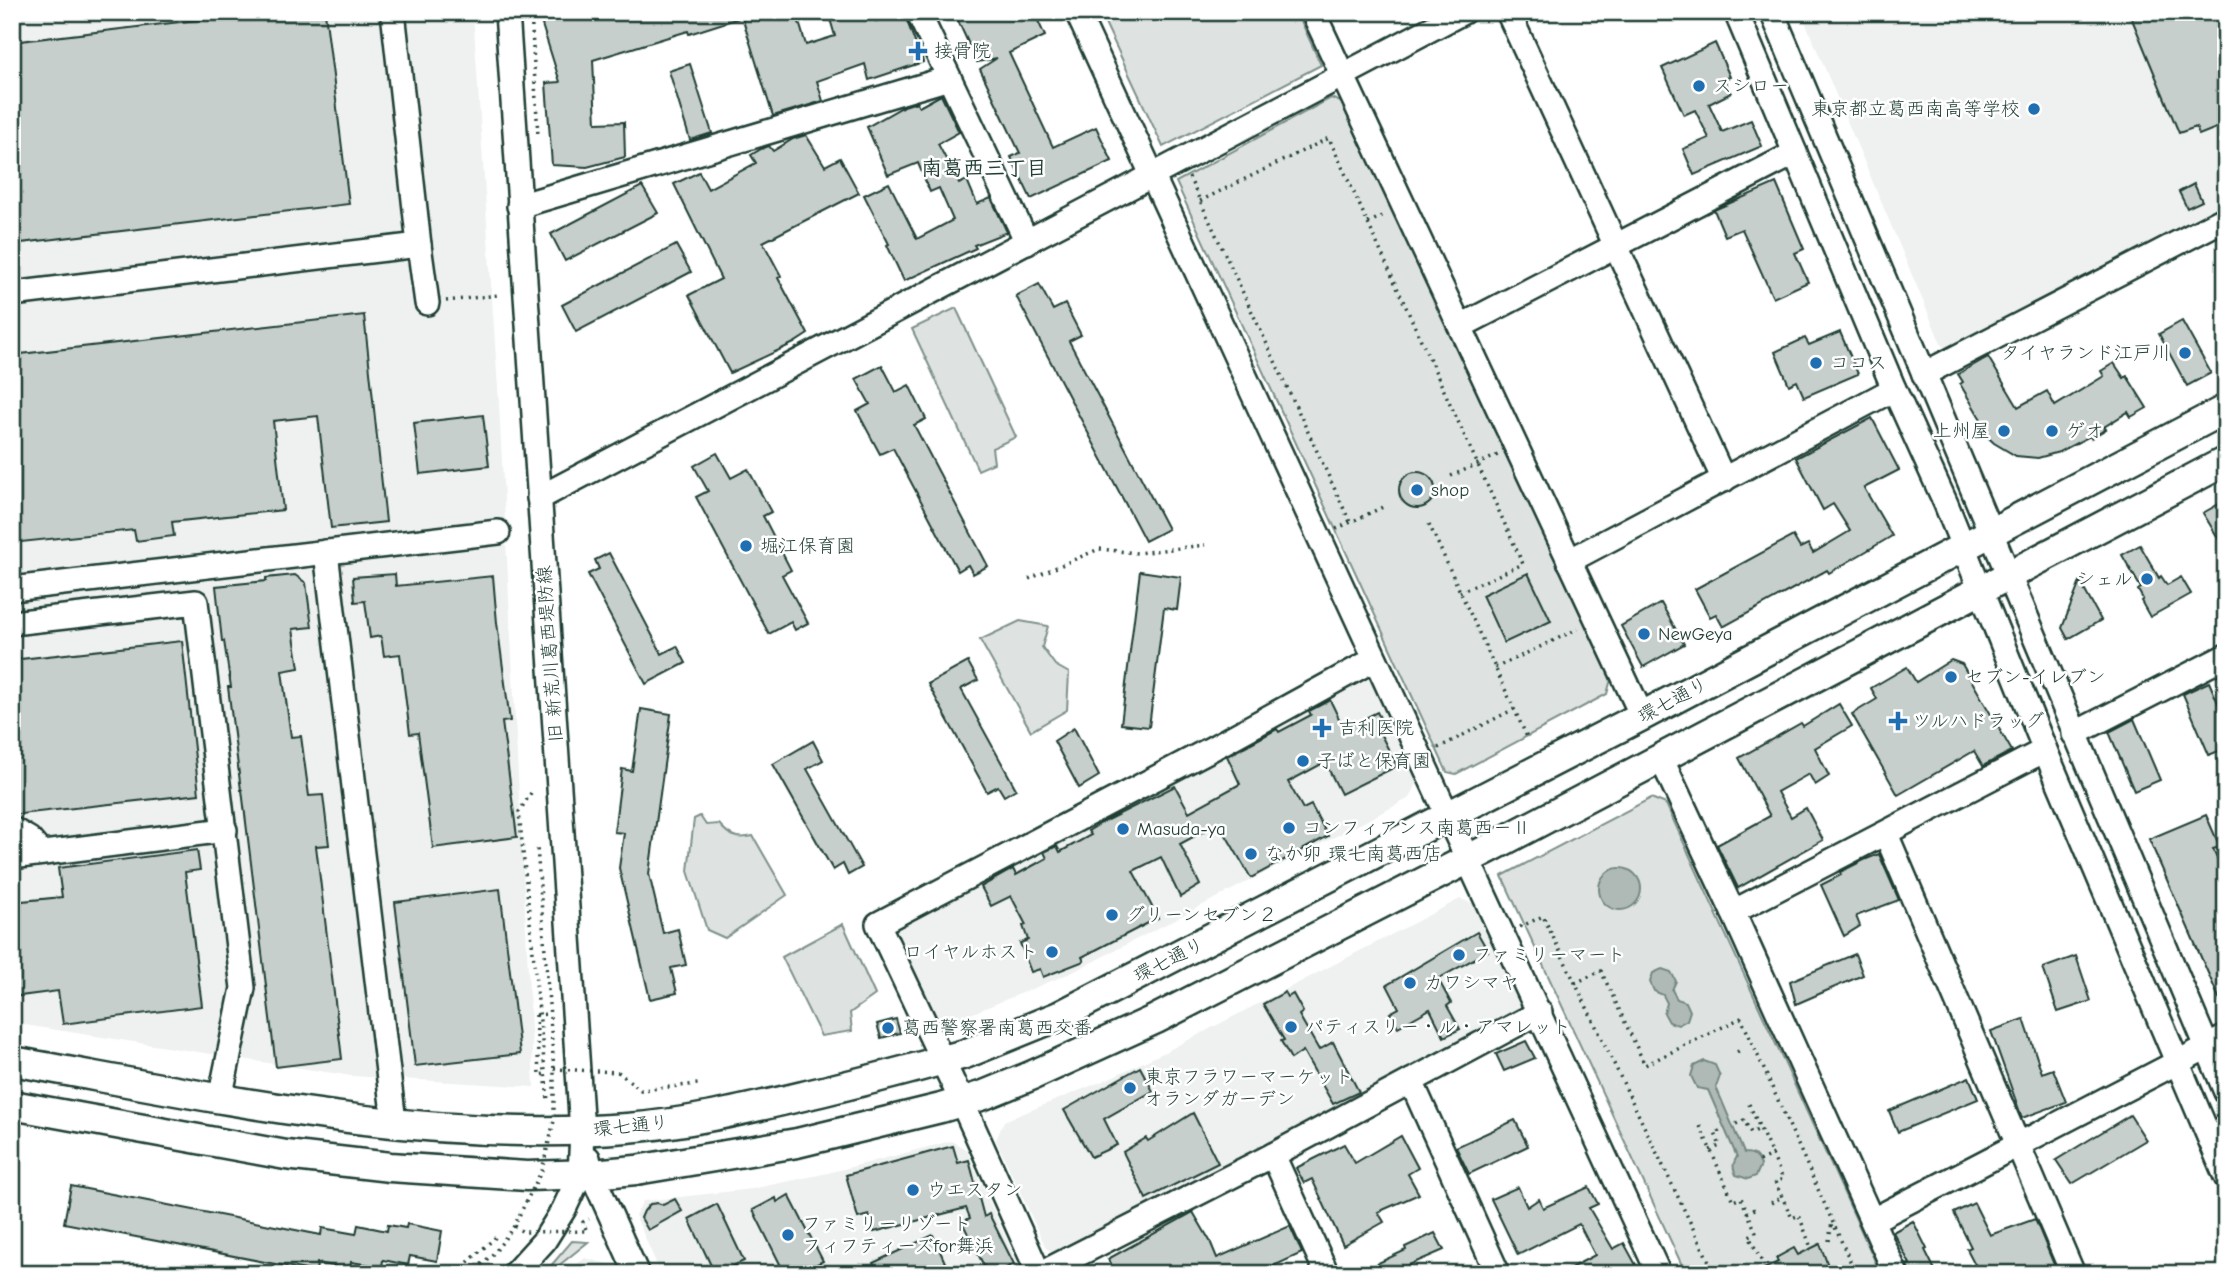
<svg xmlns="http://www.w3.org/2000/svg" width="2238" height="1286" font-family="'Comic Neue','Klee One',sans-serif">
<rect width="100%" height="100%" fill="#fff"/>
<filter id="ink" filterUnits="userSpaceOnUse"><feTurbulence type="fractalNoise" baseFrequency=".0143" numOctaves="2"/><feDisplacementMap in="SourceGraphic" scale="14" xChannelSelector="R" yChannelSelector="G"/><feConvolveMatrix kernelMatrix="1 2 1 2 8 2 1 2 1" color-interpolation-filters="sRGB"/></filter>
<g filter="url(#ink)">
<g fill="#eef1f0">
<path d="M12,12H473L499,403L534,1087L352,1076L12,1023Z"/>
<path d="M1801,12H2226V206L1955,349L1942,346Z"/>
<path d="M1366,679L1373,683L1418,781L1410,798L1073,972L944,1025L937,1022L893,930Z"/>
<path d="M1460,899L1475,904L1519,1005L1516,1013L1055,1254L1046,1248L996,1140L1004,1121L1103,1081L1169,1050Z"/>
<path d="M951,1141L966,1149L1021,1272L1018,1274H661L635,1215L643,1201L752,1189L828,1173Z"/>
<path d="M585,1258L611,1265L615,1274H565Z"/>
</g>
<g fill="#dee3e2" stroke="#7e908b" stroke-width="2">
<path d="M1100,12H1297L1321,65L1163,147Z"/>
<path d="M1331,98L1348,105L1611,679L1607,694L1456,774L1447,772L1176,182Z"/>
<path d="M956,308L1016,437L992,448L994,463L978,470L912,329Z"/>
<path d="M1020,621L1048,626L1042,647L1055,665L1069,673L1067,710L1031,731L980,640Z"/>
<path d="M1651,798L1666,804L1881,1274H1686L1502,876Z"/>
<path d="M700,816L706,825L719,824C729,836 737,840 753,836L787,895L725,938L707,930L688,871L694,819Z"/>
<path d="M843,924L875,995L850,1013L852,1031L821,1036L782,957Z"/>
<path d="M572,1241L588,1242L552,1271L549,1268Z"/>
</g>
<g fill="#afbab7" stroke="#758883" stroke-width="2">
<circle cx="1620" cy="889" r="21"/>
<path d="M1662,969L1671,972L1676,981L1672,990L1677,999L1686,1002L1690,1011L1687,1020L1678,1025L1669,1022L1664,1013L1667,1003L1663,995L1654,991L1650,982L1653,973Z"/>
<path d="M1704,1061L1715,1065L1720,1076L1716,1087L1744,1153C1754,1153 1757,1156 1761,1165L1756,1176L1748,1179L1736,1175C1733,1168 1732,1164 1737,1157L1708,1090L1697,1088L1691,1076L1694,1066Z"/>
</g>
<g fill="#c7cfcc" stroke="#1f3d34" stroke-width="2">
<path d="M264,12H325L349,204L12,244V42Z"/>
<path d="M538,12H796L806,45L835,36L828,12H875L876,21L904,13L916,45L919,46L923,62L869,80L865,64L817,81L823,101L773,116L742,17L689,34L688,31L593,60L596,123L624,122L625,157L587,167L552,165L546,83L560,82Z"/>
<path d="M954,12H1034L1045,36L1009,53L1053,147L1096,127L1112,161L1031,199L1011,157L1020,153L980,69L997,58L977,62Z"/>
<path d="M2129,12H2223L2226,18V124L2199,135L2196,127L2179,133Z"/>
<path d="M1715,43L1730,77L1724,79L1731,93L1709,104L1722,132L1751,120L1762,146L1694,175L1683,149L1709,138L1695,110L1684,115L1662,68Z"/>
<path d="M690,64L712,133L690,140L669,71Z"/>
<path d="M941,95L959,132L938,144L959,184L967,180L977,204L991,198L1007,232L974,245L976,248L904,281L887,245L889,244L864,195L889,183L917,239L953,220L939,188L930,192L918,163L888,175L867,127L904,106L917,102L919,107Z"/>
<path d="M806,135L825,166L840,158L859,193L763,242L781,276L778,278L808,334L794,343L730,373L689,295L721,279L674,184L699,172L708,189L756,163L751,155L761,149L769,146L773,151L793,139Z"/>
<path d="M1776,183L1804,249L1795,253L1808,282L1773,298L1742,229L1725,236L1714,210Z"/>
<path d="M2194,184L2202,201L2187,208L2179,192Z"/>
<path d="M642,186L658,213L565,261L551,234Z"/>
<path d="M676,245L691,272L576,332L562,305Z"/>
<path d="M1039,284L1053,310L1065,304L1081,335L1069,341L1168,529L1145,541L1016,296Z"/>
<path d="M364,315L386,522L331,528L318,416L273,421L283,510L172,522L174,536L136,541L134,530L12,543V355Z"/>
<path d="M2182,321L2211,373L2187,386L2159,334Z"/>
<path d="M1840,332L1858,374L1804,397L1797,381L1789,385L1775,352L1805,338L1809,345Z"/>
<path d="M1988,357L2018,407L2047,391L2055,406L2104,376L2101,371L2114,363L2124,378L2127,376L2147,408L2131,417L2128,412L2104,427L2106,429L2091,438L2090,436L2059,452L2038,458L2016,456L1994,443L1979,429L1985,426L1960,384L1963,382L1958,374Z"/>
<path d="M882,365L896,392L909,385L926,419L914,425L988,566L973,574L968,565L958,571L893,448L880,454L857,411L870,404L856,379Z"/>
<path d="M483,415L489,466L420,474L414,423Z"/>
<path d="M1872,418L1899,470L1864,488L1892,536L1829,573L1827,570L1723,627L1716,614L1710,617L1695,589L1793,536L1800,548L1808,544L1813,553L1850,531L1833,504L1823,510L1796,458Z"/>
<path d="M717,453L731,478L748,469L771,512L763,516L791,570L782,575L808,623L795,630L791,622L769,634L696,497L708,491L694,466Z"/>
<circle cx="1417" cy="490" r="18"/>
<path d="M2226,500V551L2203,513Z"/>
<path d="M2140,545L2159,578L2161,576L2167,585L2181,577L2191,594L2150,617L2141,601L2143,599L2138,590L2141,588L2122,555Z"/>
<path d="M609,553L662,654L677,646L686,663L646,684L588,574L599,569L595,560Z"/>
<path d="M1140,571L1181,577L1177,610L1164,608L1149,727L1121,724Z"/>
<path d="M1528,573L1551,621L1504,643L1482,595Z"/>
<path d="M395,574L396,586L493,576L497,623L510,721L502,722L517,837L433,848L418,733L410,734L400,654L384,656L381,636L370,638L365,601L355,602L353,577Z"/>
<path d="M295,575L306,583L312,627L293,629L299,668L282,671L291,737L301,736L309,796L323,795L329,845L316,846L342,1059L276,1067L242,790H241L228,687H231L224,641H222L216,586L266,581V578Z"/>
<path d="M2080,582L2101,620L2068,639L2062,628Z"/>
<path d="M1661,603L1684,644L1643,667L1621,626Z"/>
<path d="M182,641L199,794L12,815V660Z"/>
<path d="M1951,660L1962,664L2012,751L1983,766L1974,751L1898,795L1852,714L1877,699L1871,688L1907,667L1916,682Z"/>
<path d="M968,662L978,680L961,689L1016,789L1004,796L998,786L987,792L928,684Z"/>
<path d="M2209,682L2226,721V748L2209,755L2183,694Z"/>
<path d="M1330,700L1344,729L1377,712L1386,729L1380,733L1397,766L1341,794L1325,762L1288,782L1303,809L1311,805L1328,836L1251,878L1219,823L1180,844L1200,885L1180,897L1161,857L1133,871L1158,918L1082,957L1084,961L1043,977L1040,969L1031,972L1020,943L1028,940L1023,926L1026,925L1011,896L991,906L981,887L1013,869L1016,875L1047,858L1044,852L1057,846L1060,852L1091,835L1088,831L1103,822L1175,786L1189,812L1240,784L1227,756L1277,729L1279,732L1311,715L1309,711Z"/>
<path d="M1839,704L1852,726L1815,748L1829,776L1815,785L1809,774L1777,792L1791,817L1806,808L1823,840L1738,888L1717,845L1770,816L1739,758L1801,723L1803,726Z"/>
<path d="M641,709L671,714L649,874L663,933L678,929L686,965L671,968L677,993L650,999L619,868L624,833L614,832L622,769L632,771Z"/>
<path d="M2134,719L2160,780L2134,791L2109,732Z"/>
<path d="M1074,728L1099,776L1079,788L1054,741Z"/>
<path d="M813,741L823,760L807,769L862,867L848,875L843,864L833,870L773,764Z"/>
<path d="M2206,815L2220,847L2213,849L2226,877V1014L2149,839Z"/>
<path d="M197,850L200,870L185,872L202,1006L63,1024L58,991L12,997V902L62,897L58,868Z"/>
<path d="M1879,854L1899,900L1856,916L1860,926L1844,936L1821,885L1841,875L1840,872L1864,860Z"/>
<path d="M500,889L520,1054L415,1066L395,902Z"/>
<path d="M1477,932L1488,951L1438,979L1451,1003L1447,1006L1460,1029L1444,1037L1430,1009L1398,1027L1390,1013L1399,1008L1387,985Z"/>
<path d="M1855,954L1863,975L1796,1004L1790,981Z"/>
<path d="M2076,956L2091,1001L2058,1012L2043,968Z"/>
<path d="M1285,992L1288,997L1293,994L1303,1012L1299,1015L1319,1050L1333,1042L1359,1092L1333,1104L1303,1051L1291,1059L1281,1041L1284,1040L1263,1004Z"/>
<path d="M896,1019L900,1033L881,1038L877,1024Z"/>
<path d="M2024,1019L2042,1073L2053,1069L2066,1102L2022,1118L1991,1031Z"/>
<path d="M1526,1041L1535,1058L1504,1071L1496,1054Z"/>
<path d="M1140,1067L1153,1091L1104,1119L1117,1145L1091,1157L1064,1110Z"/>
<path d="M1969,1077L1978,1099L1898,1132L1889,1111Z"/>
<path d="M1193,1113L1218,1163L1146,1199L1123,1152L1146,1138L1148,1141Z"/>
<path d="M2130,1115L2146,1140L2072,1184L2056,1160Z"/>
<path d="M1515,1120L1528,1146L1469,1174L1456,1147Z"/>
<path d="M1401,1136L1418,1168L1408,1174L1419,1194L1378,1212L1384,1222L1343,1245L1312,1179L1304,1183L1296,1168L1344,1144L1355,1163Z"/>
<path d="M953,1146L958,1163L969,1160L984,1217L989,1214L1014,1264L994,1274H988L962,1222L970,1218L966,1208L874,1232L869,1215L858,1218L846,1175Z"/>
<path d="M71,1186L321,1235L322,1228L356,1234L358,1225L387,1231L388,1225L406,1228L407,1224L442,1231L437,1261L410,1256L408,1265L383,1260L382,1267L351,1262L350,1269L317,1263L316,1272L64,1223Z"/>
<path d="M1518,1187L1527,1207L1539,1199L1543,1208L1589,1187L1598,1204L1589,1208L1613,1249L1624,1243L1641,1274H1559L1595,1255L1579,1224L1518,1255L1491,1199Z"/>
<path d="M789,1195L823,1261L798,1274H785L753,1210L776,1198L777,1202Z"/>
<path d="M675,1199L682,1211L648,1230L641,1218L644,1211L650,1204L658,1203L663,1205Z"/>
<path d="M1974,1203L1990,1235L2035,1219L2058,1274H1980L1967,1249L1971,1247L1954,1213Z"/>
<path d="M717,1204L744,1261L715,1274L689,1219Z"/>
<path d="M1193,1212L1210,1241L1217,1258L1290,1226L1302,1253L1256,1274H1115L1108,1259Z"/>
<path d="M1913,1221L1927,1249L1925,1250L1937,1274H1910L1907,1265L1910,1264L1893,1232Z"/>
<path d="M1435,1233L1444,1250L1402,1268L1405,1274H1355L1406,1250L1405,1247Z"/>
<path d="M933,1235L950,1274H879L873,1263Z"/>
<path d="M1820,1244L1827,1263L1824,1274H1754L1778,1262L1776,1258L1794,1248L1798,1255Z"/>
</g>
<g fill="none" stroke-linecap="round" stroke-linejoin="round">
<defs>
<g id="minor">
<path d="M507,12L582,1131L580,1175L564,1209L544,1241L514,1274"/>
<path d="M918,12L1027,242"/>
<path d="M1077,12C1269,433 1467,852 1659,1274"/>
<path d="M1313,12L1642,716"/>
<path d="M1508,12L1724,480"/>
<path d="M1736,12L1894,389L1946,504L2045,750L2226,1177"/>
<path d="M1772,12L2226,1092"/>
<path d="M519,206L949,78"/>
<path d="M419,245L427,303"/>
<path d="M12,294L419,245L393,12"/>
<path d="M1461,326L1795,153"/>
<path d="M1924,374L2226,218"/>
<path d="M539,498L1463,12"/>
<path d="M326,552L394,1122"/>
<path d="M1569,561L1894,389"/>
<path d="M12,589L498,532"/>
<path d="M12,623L196,602L243,988L220,1099"/>
<path d="M2074,734L2226,656"/>
<path d="M1661,758L1733,912L1896,1274"/>
<path d="M12,829L29,839L41,853"/>
<path d="M1886,834L2073,1274"/>
<path d="M12,857L225,830"/>
<path d="M1733,912L2045,750"/>
<path d="M1411,1081L1498,1274"/>
<path d="M1273,1155L1327,1274"/>
<path d="M588,1158L592,1174L637,1274"/>
<path d="M1873,1220L2226,1037"/>
<path d="M1039,1274L962,1102L878,924L1211,749L1375,659"/>
<path d="M1040,1274L1273,1155L1540,1012"/>
</g>
<g id="major">
<path d="M12,1061C214,1097 421,1144 627,1128C693,1123 756,1107 820,1092C861,1082 902,1072 943,1060L965,1054L1059,1016L1642,716L2226,409"/>
<path d="M12,1105L286,1155L390,1167L527,1176L592,1174L636,1170L797,1143L941,1108L984,1095L1033,1075L1156,1019L1490,848L2226,461"/>
</g>
</defs>
<use href="#minor" stroke="#1f3d34" stroke-width="28"/>
<use href="#major" stroke="#1f3d34" stroke-width="33"/>
<g stroke="#1f3d34" stroke-width="3.5" stroke-dasharray="2 5" stroke-linecap="butt">
<path d="M531,12L538,136"/>
<path d="M1189,177L1350,522"/>
<path d="M1200,201L1329,138L1523,564L1460,592"/>
<path d="M1368,223L1386,214"/>
<path d="M446,301L498,295"/>
<path d="M1451,476L1498,455"/>
<path d="M1429,524L1527,737"/>
<path d="M1336,529L1385,506"/>
<path d="M1029,579L1099,549L1137,553L1205,545"/>
<path d="M1495,668L1578,629"/>
<path d="M1438,748L1514,709"/>
<path d="M531,793L519,812L548,1101"/>
<path d="M1520,927L1543,916L1715,1274"/>
<path d="M1575,983L1601,971L1645,1065L1741,1018L1856,1274"/>
<path d="M536,1015L539,1075L545,1074"/>
<path d="M1737,1052L1742,1049"/>
<path d="M618,1072L641,1090L698,1084"/>
<path d="M1749,1104L1783,1179L1775,1182L1792,1218L1799,1215L1810,1245"/>
<path d="M1736,1124L1744,1120L1751,1133L1760,1129"/>
<path d="M1700,1126L1733,1201L1741,1198L1756,1232L1749,1236L1764,1266"/>
<path d="M1710,1150L1720,1146L1715,1133L1722,1130"/>
<path d="M1759,1161L1776,1153"/>
<path d="M1771,1203L1782,1197"/>
<path d="M1747,1213L1759,1207"/>
<path d="M586,1229L583,1222L589,1219"/>
<path d="M1829,1241L1832,1222"/>
<path d="M471,1273L465,1265L498,1235"/>
</g>
<use href="#minor" stroke="#fff" stroke-width="23"/>
<use href="#major" stroke="#fff" stroke-width="28"/>
<g stroke="#1f3d34" stroke-width="3.5" stroke-dasharray="2 5" stroke-linecap="butt">
<path d="M536,1015L549,1014"/>
<path d="M554,1069L618,1072"/>
<path d="M514,1226L523,1232L589,1231"/>
<path d="M471,1274L495,1252L514,1226L542,1170L554,1121V1069L537,847"/>
</g>
</g>
</g>
<g fill="#1f6fb2" stroke="#fff" stroke-width="2.5">
<path d="M914.5 40.5h7v7h7v7h-7v7h-7v-7h-7v-7h7z"/>
<circle cx="1699" cy="86" r="7"/>
<circle cx="2034" cy="109" r="7"/>
<circle cx="2185" cy="353" r="7"/>
<circle cx="1816" cy="363" r="7"/>
<circle cx="2004" cy="431" r="7"/>
<circle cx="2052" cy="431" r="7"/>
<circle cx="1417" cy="490" r="7"/>
<circle cx="746" cy="546" r="7"/>
<circle cx="2147" cy="579" r="7"/>
<circle cx="1644" cy="634" r="7"/>
<circle cx="1951" cy="677" r="7"/>
<path d="M1894.5 710.5h7v7h7v7h-7v7h-7v-7h-7v-7h7z"/>
<path d="M1318.5 717.5h7v7h7v7h-7v7h-7v-7h-7v-7h7z"/>
<circle cx="1303" cy="761" r="7"/>
<circle cx="1289" cy="828" r="7"/>
<circle cx="1123" cy="829" r="7"/>
<circle cx="1251" cy="854" r="7"/>
<circle cx="1112" cy="915" r="7"/>
<circle cx="1052" cy="952" r="7"/>
<circle cx="1459" cy="955" r="7"/>
<circle cx="1410" cy="983" r="7"/>
<circle cx="1291" cy="1027" r="7"/>
<circle cx="888" cy="1028" r="7"/>
<circle cx="1130" cy="1088" r="7"/>
<circle cx="913" cy="1190" r="7"/>
<circle cx="788" cy="1235" r="7"/>
</g>
<g text-anchor="middle" dominant-baseline="central" stroke-width="5" stroke-linejoin="round" paint-order="stroke">
<g font-size="19" fill="#1f3d34" stroke="#fff" text-anchor="start">
<text x="934" y="51">接骨院</text>
<text x="1713" y="86">スシロー</text>
<text x="2020" y="109" text-anchor="end">東京都立葛西南高等学校</text>
<text x="2171" y="353" text-anchor="end">タイヤランド江戸川</text>
<text x="1830" y="363">ココス</text>
<text x="1990" y="431" text-anchor="end">上州屋</text>
<text x="2066" y="431">ゲオ</text>
<text x="1431" y="490">shop</text>
<text x="760" y="546">堀江保育園</text>
<text x="2133" y="579" text-anchor="end">シェル</text>
<text x="1658" y="634">NewGeya</text>
<text x="1965" y="677">セブン-イレブン</text>
<text x="1912" y="721">ツルハドラッグ</text>
<text x="1338" y="728">吉利医院</text>
<text x="1317" y="761">子ばと保育園</text>
<text x="1303" y="828">コンフィアンス南葛西－Ⅱ</text>
<text x="1137" y="829">Masuda-ya</text>
<text x="1265" y="854">なか卯 環七南葛西店</text>
<text x="1126" y="915">グリーンセブン２</text>
<text x="1038" y="952" text-anchor="end">ロイヤルホスト</text>
<text x="1473" y="955">ファミリーマート</text>
<text x="1424" y="983">カワシマヤ</text>
<text x="1305" y="1027">パティスリー・ル・アマレット</text>
<text x="902" y="1028">葛西警察署南葛西交番</text>
<text x="1144" y="1077">東京フラワーマーケット<tspan x="1144" dy="22">オランダガーデン</tspan></text>
<text x="927" y="1190">ウエスタン</text>
<text x="802" y="1224">ファミリーリゾート<tspan x="802" dy="22">フィフティーズfor舞浜</tspan></text>
</g>
<g font-size="19" fill="#1f3d34" stroke="#fff">
<text transform="translate(550 654) rotate(-94)">旧 新荒川葛西堤防線</text>
<text transform="translate(1673 700) rotate(-28)">環七通り</text>
<text transform="translate(1169 960) rotate(-27)">環七通り</text>
<text transform="translate(631 1126) rotate(-6)">環七通り</text>
</g>
<g font-size="21" font-weight="bold" fill="#1f3d34" stroke="#fff">
<text x="984" y="168">南葛西三丁目</text>
</g>
</g>
<rect width="2238" height="1286" fill="none" stroke="#fff" stroke-width="42"/>
<rect x="21" y="21" width="2196" height="1244" fill="none" stroke="#1f3d34" stroke-width="2.5" filter="url(#ink)"/>
</svg>
